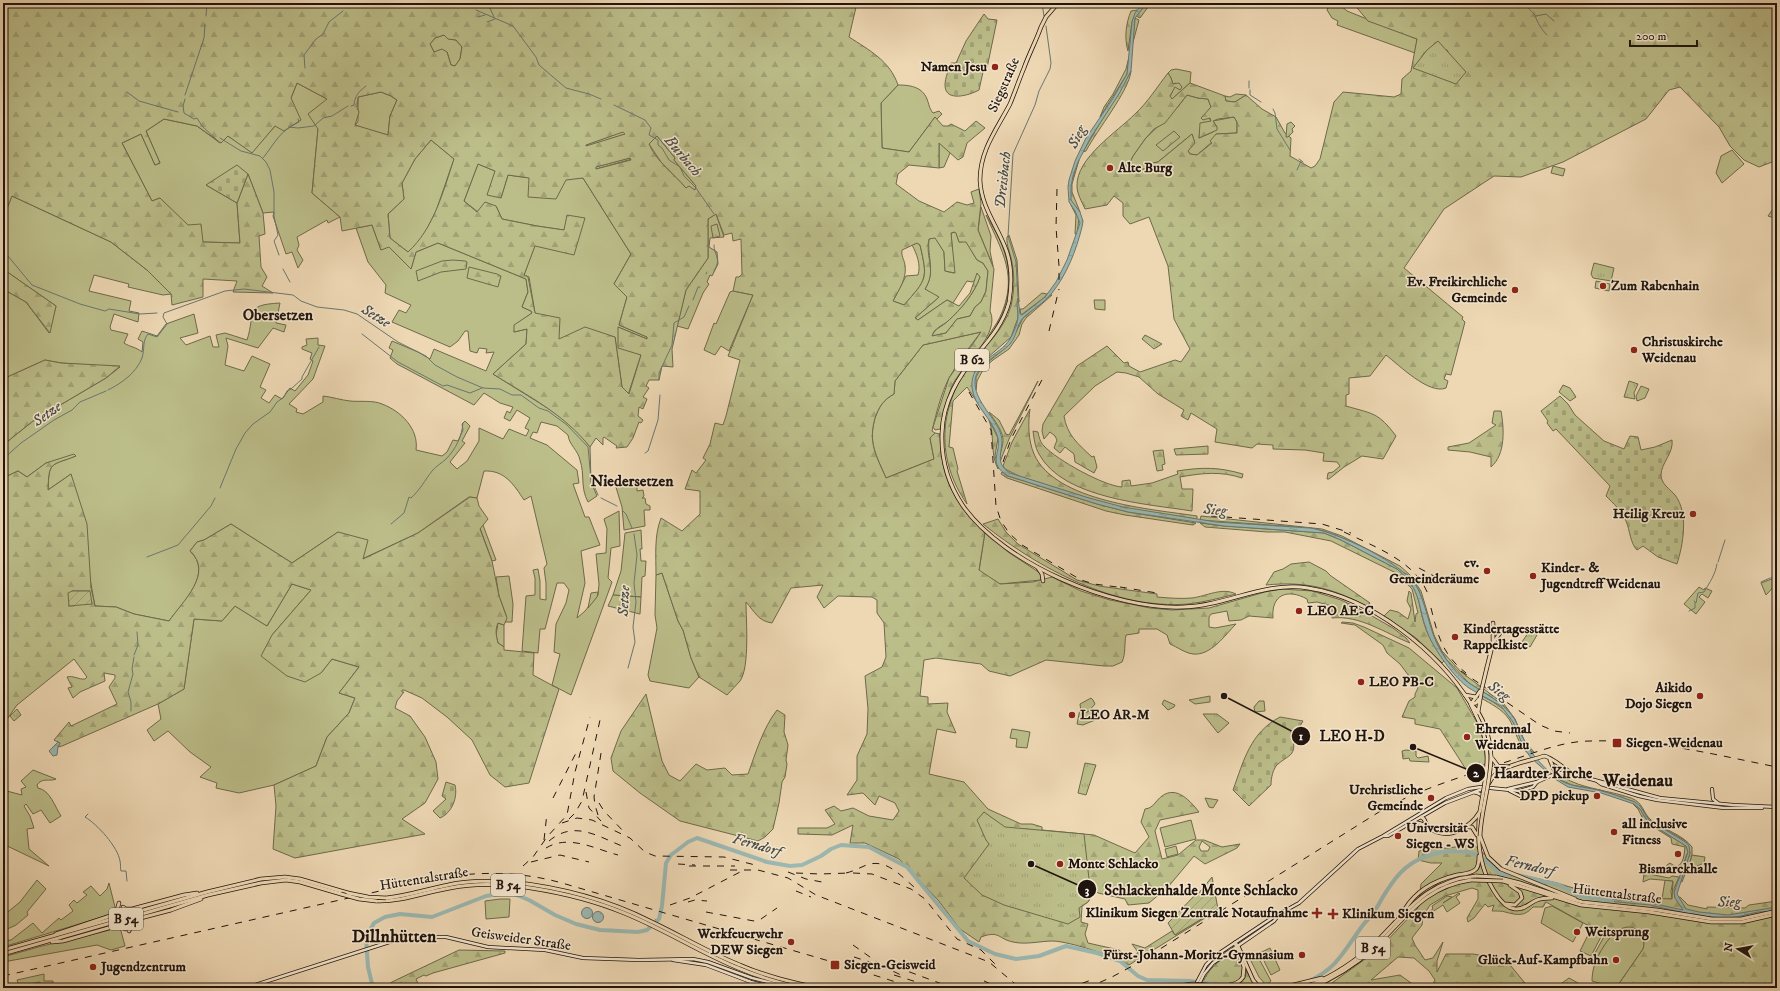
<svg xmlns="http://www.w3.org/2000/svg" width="1780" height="991" font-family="'IM FELL DW Pica',serif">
<defs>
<pattern id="forest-firs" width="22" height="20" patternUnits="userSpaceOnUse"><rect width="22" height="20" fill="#bcbe8a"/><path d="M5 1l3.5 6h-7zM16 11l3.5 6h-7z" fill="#a1a276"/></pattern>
<pattern id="cemetery-stones" width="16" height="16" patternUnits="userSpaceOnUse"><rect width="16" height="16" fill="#bcbe8a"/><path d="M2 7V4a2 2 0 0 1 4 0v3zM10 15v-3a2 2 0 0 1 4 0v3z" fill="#a1a276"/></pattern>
<pattern id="park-tufts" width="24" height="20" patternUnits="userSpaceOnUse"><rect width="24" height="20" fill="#bcbe8a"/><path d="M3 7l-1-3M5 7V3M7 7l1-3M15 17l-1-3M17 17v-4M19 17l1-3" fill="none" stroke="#a1a276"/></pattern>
<pattern id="garden-furrows" width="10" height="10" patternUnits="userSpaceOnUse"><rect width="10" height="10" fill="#bcbe8a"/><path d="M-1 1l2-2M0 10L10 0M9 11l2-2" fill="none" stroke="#a1a276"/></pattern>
<pattern id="water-ripples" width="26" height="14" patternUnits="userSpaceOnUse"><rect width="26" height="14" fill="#9bb9b3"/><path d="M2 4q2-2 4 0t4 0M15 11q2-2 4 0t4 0" fill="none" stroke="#859e99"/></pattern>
</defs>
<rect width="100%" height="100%" fill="#eed8b4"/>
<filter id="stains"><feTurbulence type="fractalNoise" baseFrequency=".005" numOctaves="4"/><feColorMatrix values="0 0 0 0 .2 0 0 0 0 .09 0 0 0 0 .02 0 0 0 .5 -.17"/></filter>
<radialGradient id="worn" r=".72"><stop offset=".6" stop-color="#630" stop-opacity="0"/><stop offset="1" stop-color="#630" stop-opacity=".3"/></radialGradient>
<g fill="#bcbe8a" stroke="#6e694c">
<path d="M1330,3L1339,4L1347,11L1417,39L1415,53L1337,25L1338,21L1332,18L1327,10Z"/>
<path d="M444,35L449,39L456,40L462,47L460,59L455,66L451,65L447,52H434L430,44L435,38Z"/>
<path d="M1176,69L1191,72L1190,83L1172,99L1170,97L1176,83L1173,84L1171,78L1168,73L1171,70Z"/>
<path d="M297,83L327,99L318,129L312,193L340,217L328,223L327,220L297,237L299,245L297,250L303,260L298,268L292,252L286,254L273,216L274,212L263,213L248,174L206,185L237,203L240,243L203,242L160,198L152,201L122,143L141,134L155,165L160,163L146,131L164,119L197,126L220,143L228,136L252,152L275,126L291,98Z"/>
<path d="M898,85C908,85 922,86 927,99C929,104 929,108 933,113L939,111L942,114L937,119L935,117L909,152L882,148L881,103Z"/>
<path d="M381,92L391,96L397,100L390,116L388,135L355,126L358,121V97Z"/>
<path d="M1236,94L1246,95L1235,102L1226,101L1225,96L1230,97Z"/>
<path d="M1187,95L1198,98L1208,99L1211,107L1206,114L1211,121L1200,130L1199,138L1213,132L1217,127L1213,121L1234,117L1237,122V133L1216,134L1212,142L1197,155L1190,154L1188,151L1194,141L1192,134L1158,162L1148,164L1145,169L1125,171L1133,156L1145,139L1177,108Z"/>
<path d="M624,131L625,134L586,147V145Z"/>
<path d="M657,136L675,158L674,160L696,186L695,190L686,188L661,162L649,144Z"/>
<path d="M431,140L454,159L436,211L420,242L408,252L390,238L388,214L404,199L402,183L415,159Z"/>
<path d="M939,142L950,153L944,167L939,168Z"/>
<path d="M1732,150L1744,164L1722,183L1716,173L1721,156Z"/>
<path d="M630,158L632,159L596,169L595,167Z"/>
<path d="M478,164L495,171L501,198L508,175C533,179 557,180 583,178L631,254L614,284L627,297L619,325L647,337V339L618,327L641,355L628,395L622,387L615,337L559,340L535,313L529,277L524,275L535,245L564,230L537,226L502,219L496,206L478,212L464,201Z"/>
<path d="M12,196L111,242L147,270L171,294L163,295L128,287L129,284L94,275L89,291L131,301L129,311L139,313L138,322L114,314L110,327L111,330L128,334L124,343C130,347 136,347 142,352L143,342L138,339L142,331L157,336L166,324L194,314L198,333L180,338L186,345L210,336L213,347H219L216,335L225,333L247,340C256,313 243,305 280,303L276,323L286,325L284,332L273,328L258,348L226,338L228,346L225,365L244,371L252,356L270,364L260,387L266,390L261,398L269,403L275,395L282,399L290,388L295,391L308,375L313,361L310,359L312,353L302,349V347L307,345L306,339L318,338V345L325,346L313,379L289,404L297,409L296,412L303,414L323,402V396C332,397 341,400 350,401C360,402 373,400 382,404C401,411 419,429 416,450L442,456L447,452L453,440L458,441L463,430L462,424L465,421L470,426L462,441L465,443L450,462L457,469L467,461L479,441V428L503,439L509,429L526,436L529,430L525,428L530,418L517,410L510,421L504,418L507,411L510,413L513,407L500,403L484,393L474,405L397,364L390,358L393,350L389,348L392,341L418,352L430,359L434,349L486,371L494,352L486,353L487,349L479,348L477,353L470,351L468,331H465L458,341L450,347L392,322L399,310L406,313L411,305L385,293L386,285L368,262L356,228L372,225L381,250L389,246L411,269L416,252L438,243L526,279L528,292L522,307L531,311L532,313L515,325L514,332L527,329L526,344L493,374L549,409L566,421L580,434L590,447L591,482L597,496L588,502C580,487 585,475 580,460C578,450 569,445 568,435L557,426L541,422L537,433L533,432L530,438L547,445L577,470L579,483L573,484L585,517H589L600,545L581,551L585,583L577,618L585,611L598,595L599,584L596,554L606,553L607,529L604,519L619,511L620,546L611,548L608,578L612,582L571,695L552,685L560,654L554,652L556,624L566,603L569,590L564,583H557L545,629H540L538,653L522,651L526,596L535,595V578L533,570L538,569L540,581V599L546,600V583L544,568L547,564L531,496L524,500C514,485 505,470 484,471L477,498L469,497L418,533L362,559L338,532L292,563L231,524L204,540L197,542L190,551C214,573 183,602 169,621L134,614L116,607L95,606L71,474L48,490C49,461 50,466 76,456L46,463L27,477L18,471L3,478V445L33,421L106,378L120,367L61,363L45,360L3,379V289L26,302L49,333L56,306L3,269V218Z"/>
<path d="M1777,203V219L1768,216Z"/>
<path d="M981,207L991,236L990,251L993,266L978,230Z"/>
<path d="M716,214L724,237L710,238L709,247L717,252L718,264L712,276L710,275L707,282L709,284L703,293L688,329L677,326L686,290L708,258V219Z"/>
<path d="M986,215C993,227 1001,240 1005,254C1014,283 1007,315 987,339C991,331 996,325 1000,317C1019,276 1002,252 986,215Z"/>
<path d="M956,232L959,242L966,241L977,260L983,263L988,271L986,291L981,302L975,307L970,316L957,319L946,333L932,336C935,328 942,327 948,321C961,309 974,294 980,277L972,282L967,281L953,303L947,300L918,320L915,318L938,298L925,289C936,271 927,258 929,239L935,237L944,252L945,271L954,273L951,233Z"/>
<path d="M917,243L920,245C928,279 927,279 904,305L893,301L906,276L918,275C921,265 917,254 912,245Z"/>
<path d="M1596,281L1610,284L1609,291L1595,288Z"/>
<path d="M733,291L753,295L729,351L721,346L715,355L704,350L714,323L716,324L730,292Z"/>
<path d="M981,332C970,346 958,362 949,378C941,394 936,414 932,431L935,433L930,438L934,459L886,478C876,455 868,443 875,418C879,407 883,400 894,394L895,381L923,345Z"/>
<path d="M1777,350V399H1775L1773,352Z"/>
<path d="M626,480L627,485L638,483L639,486L637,487V491L643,490L644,496L642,498H645L646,504L650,506V510H644L645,526L624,530L622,507L615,484Z"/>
<path d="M483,525L496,560L492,561L480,528Z"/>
<path d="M641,530L642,549H640L641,561H646L645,576L642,577L641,597L613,595L621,571L625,533Z"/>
<path d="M985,532L1008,552L1040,573L1041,580L1000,584L979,571Z"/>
<path d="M662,573L678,621L683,630L691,658L699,677L689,688L650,681L648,675L657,628L655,615L656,575Z"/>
<path d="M509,576L513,604L512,622H505L506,615L499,596L496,577Z"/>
<path d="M292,584L311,590L272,635L321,673L332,659L359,667L339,693L355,698L349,713L327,737L316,766L274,785L239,793L216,788L217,783L200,777L211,767L190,752L168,731L154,741L147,730L161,719L158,704L184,689L194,619L222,621L235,606L267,626Z"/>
<path d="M1699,587L1704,590L1705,588L1712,591L1708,598L1702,594L1699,597L1705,602L1696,614L1684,604Z"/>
<path d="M498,623L504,625V647L498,643L496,635Z"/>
<path d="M1210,696V702L1195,704L1189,700Z"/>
<path d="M1091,698L1093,700L1095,704L1088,712H1081L1080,704Z"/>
<path d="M1012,729L1030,732L1027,748L1016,747L1017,739L1010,738Z"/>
<path d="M33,770L56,779C50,782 42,777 37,785L38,788C50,790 55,807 61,816L50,823L41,810L33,814L26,804L24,806L30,816L34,828L27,829L29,849L49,866L3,844V790L22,795L21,789L26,787L21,781Z"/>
<path d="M1191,820L1196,839L1165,847L1160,828Z"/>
<path d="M1176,846L1178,854L1167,857L1165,849Z"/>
<path d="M37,880L46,889L27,912L28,915L16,925L3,931V916L20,902Z"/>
<path d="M1665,880L1673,881L1671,891L1672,899H1662Z"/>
<path d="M109,883L116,911L112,914L3,947V941L11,940L33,923L42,933L59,918L61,920L73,911L69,905L74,900L77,903L87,895L83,892L91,886L100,896L107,889Z"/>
<path d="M1459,893L1460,894L1456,897L1460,903L1447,912L1443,905L1426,916L1425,914L1433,909L1432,906L1447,896L1452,897L1443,903Z"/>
<path d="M500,899H510L509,917L486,919L485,901Z"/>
<path d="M1552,906L1583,923L1573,942L1541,923L1545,908Z"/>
<path d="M118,928L121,931L125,946L111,950L97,945L3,962V957L42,946Z"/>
<path d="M1626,928C1639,928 1647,936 1643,949L1616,988L1592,981C1592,961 1605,933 1626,928Z"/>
<path d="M1591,929L1602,935L1591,956L1580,951Z"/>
<path d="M1270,948L1280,970L1271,975L1260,953Z"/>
<path d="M1256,953L1271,981L1266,985L1259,977L1249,957Z"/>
<path d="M44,974V981H53V988H41L40,982L19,986L17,980Z"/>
</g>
<g fill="url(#forest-firs)" stroke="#6e694c" fill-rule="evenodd">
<path d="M3,3H503L506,6L508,3H857L849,37C869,50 890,61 898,85L881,103L882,148L909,152L935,117L943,126H948L951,124L965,131L976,121L985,128L967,143L963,157L958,160L939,143V168L909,165L898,174L896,184L919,201L944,212L957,202L967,205L974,203L971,192L979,189L981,203L978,230L994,269L990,311C1001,334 963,364 953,384C946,398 945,414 940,429L935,430L933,427L949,378L981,332L923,345L895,381L894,394C883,400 879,407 875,418C868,443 876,455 886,478L934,459L930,438L935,433L940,434C941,479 953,501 985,532L979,570L1000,584L1033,582L1052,577L1081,591L1110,600L1150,608L1172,610L1209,608L1265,592L1282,589L1312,591L1341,600L1358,608L1393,628L1406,638L1410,643C1385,633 1360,615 1332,618V606L1317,602L1308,603L1307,599C1287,588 1271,595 1273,618L1249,616L1241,620L1229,621L1227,611L1211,614L1209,617V627L1215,628L1236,624C1225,635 1211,656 1193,654C1185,653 1177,647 1170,644L1167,635L1157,629H1139V633L1126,635C1124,645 1126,653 1122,662L1113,666H1104L1046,660L1010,676L989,671L981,664L936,658L924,660L920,696L928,697V704L948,703L947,712L956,733L937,729L929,774L964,782L988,809L1021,824H1032L1042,827V830L1094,835L1135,853L1149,837L1141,822L1145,809C1154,808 1155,801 1162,796C1177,785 1191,802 1199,812L1160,820L1155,831L1162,859L1178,855L1196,840H1204L1222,847L1240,844L1237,848L1205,864L1194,856L1168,887L1149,903L1128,905L1125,899L1098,893L1095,890L1088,902L1082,906L1081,922L1088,924L1085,934L1088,943L1119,950L1127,957H1135L1138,952L1132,944L1145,948L1172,931L1175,935L1218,909V910L1129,965C1113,956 1072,942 1053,941C1040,941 1026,945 1013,942C998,939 1000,930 981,937L979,942L960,929L938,900L899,859L865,843H850L853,825L832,835L798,834V828H827L835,824L825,810L834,806L841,811L853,808L869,816L893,820L899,811L895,803L879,796L875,805L863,793L847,795L857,780V756L867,734L868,709L865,676L882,667L886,657L884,623L877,613V600L872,597L838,596L824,608L817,597L823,585L791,588L772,623C758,621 755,612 746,602C746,620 750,667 740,681C736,686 731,690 727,695L699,677L691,658L683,630L678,621L662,573L656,575C656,556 654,536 661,518L682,531L700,514V491L685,489L692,470L696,473L706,460L703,458L710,444L715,423L723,425L726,416L740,360L728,356L753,295L733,291L736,277H739L742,274L741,239L733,241L732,233L724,235L716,214L708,219V258L686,290L672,349L673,367L662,366L659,380H649L646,386L649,388L643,397L647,399L643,409L639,407L638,416L643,420L641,423L639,422L633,438L627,447L616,448L617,446L604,437L603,438V445L596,438L590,447C564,414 528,396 493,374L526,344L527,329L514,332V325L532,313L531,311L522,307L528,292L526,279L438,243L416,252L411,269L389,247L381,250L372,225L342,231L340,217L312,193L318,129L308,114L327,99L297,83L291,98L301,120L284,131L275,126L252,153L228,136L221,143L197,126L164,119L146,131L160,163L155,165L141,134L122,143L152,201L160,198L188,225L201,224L203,242L240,243L237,203L248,174L263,213L265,234L259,236L261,267L267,277L262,286L273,293L233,292L237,281L203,279V297L172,305L171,294L147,270L111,242L12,196L3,218ZM444,35L448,39L456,40L462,47L460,59L455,66L451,65L447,52L442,49L434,52L430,44L435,38ZM381,92L391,96L397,100L390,116L388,135L355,125L359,112L357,108L358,97ZM623,132L625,134L586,146V145ZM657,136L675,158L674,160L696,186L695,190L689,186L686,188C674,174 656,161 649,144ZM431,140L454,159C443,192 434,228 408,252L390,238L388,214L404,199L402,183L415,159ZM630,158L631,160L596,169V167ZM478,164L495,171L487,195L501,198L508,175L529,178L528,197L556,199L566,180L583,178L631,254L614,284L627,297L619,325L647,337V339L618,327V348L641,355L629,394L622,387L615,337L585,327L559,339L560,318L535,313L528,277L524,275L535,246L574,255L585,218L567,215L564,230L537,226L502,219L496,206L485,202L477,212L464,201ZM954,232L956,233L959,242H966L977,260L983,263L988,271L986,291L981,302L975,307L970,316L957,319L946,333L932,336C934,328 942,326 948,321C961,309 974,294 980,277L977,273L970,293L959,306L947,300L918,320L915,318L939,297L925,289C937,270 925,258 929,239L935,238L944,252L945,271L955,273L951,233ZM917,243L920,245C928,279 927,279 904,305L893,301C899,289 907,279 905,265C904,259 901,256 902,250ZM1028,829L1042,846L995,832ZM1202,841L1210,847L1208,851H1201L1199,847Z"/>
<path d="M1147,3H1151L1140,18L1136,16Z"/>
<path d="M1353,3H1777V165L1772,162L1759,167L1744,160L1730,146L1719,127L1680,87L1669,90L1646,119L1563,162L1521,177L1494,176L1444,209L1404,268L1463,317L1462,319L1465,322L1451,375L1446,374L1444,379L1448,381L1446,388C1429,395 1399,365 1386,355L1370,376L1349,378V394L1346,395V406C1373,414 1378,412 1396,436L1383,459L1362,456L1344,467L1329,479H1327L1328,473L1333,472L1340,466L1337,462L1323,461L1324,453L1305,450L1273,449V445L1257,444L1252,448L1215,442L1217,429L1191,413L1188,420L1181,416L1184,410L1158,394L1139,377L1126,373L1117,372L1095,386L1064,416C1067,435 1078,444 1092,457L1094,456L1097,467L1094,473L1075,462L1074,454L1065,447L1060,453L1054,448L1057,440L1055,436L1050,432L1044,439L1042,431L1043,424L1077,366L1107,346L1124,363L1128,362L1129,366L1140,372L1175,360L1181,362L1190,349L1174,319L1168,266L1149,217L1130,224L1123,216V203L1114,196L1107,205L1085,209C1082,202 1077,194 1077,186C1076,158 1117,132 1135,114C1148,102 1157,87 1168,73L1171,78L1173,84L1179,83L1182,87L1180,90L1175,87L1170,96L1172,99L1190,83L1225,96L1226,101L1235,102L1246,95L1262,109L1276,117L1285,133L1291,138L1290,156L1311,168L1315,166L1320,159L1334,102L1343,92L1394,97L1401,94L1402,79L1411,71L1417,39L1368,21ZM1427,50H1447L1451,57L1414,68ZM1187,95L1198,98L1208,99L1211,107L1201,118L1203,120L1210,118L1211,121L1200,123L1199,138L1217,130V127L1213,121L1218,119L1234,117L1237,122V133L1216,134L1210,141L1212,143L1197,155L1190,154L1188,151L1195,143L1192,134L1158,162L1148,164L1145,169L1126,171L1133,156L1145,139L1154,129L1165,123Z"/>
<path d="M1137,10L1132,22L1128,51C1124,38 1126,23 1131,11Z"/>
<path d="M1135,18L1139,20L1132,46Z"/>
<path d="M1129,57L1127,74L1100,117L1104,107L1113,94L1126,69Z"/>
<path d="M1131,71C1129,91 1097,130 1086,151L1083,152C1098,124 1117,99 1131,71Z"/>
<path d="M1174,131L1180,137L1163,151L1156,145Z"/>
<path d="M1079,160L1072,184V192L1080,212C1077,208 1073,205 1071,201C1066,191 1075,170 1079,160Z"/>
<path d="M1071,205L1079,218L1077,234H1075L1076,215Z"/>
<path d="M1009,235L1017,260L1019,302L1018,298V318L1011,337L979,365L975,371L973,391L977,402L967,387L953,401L949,447L953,448L958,469L957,471L967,504C936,460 938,408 970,365C985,346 1004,330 1011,306C1014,292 1015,277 1012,263C1011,254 1006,246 1007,237Z"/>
<path d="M453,260L465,261L467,262L466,269L441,272L418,281L416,271L442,261Z"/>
<path d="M469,267L497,274L501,276L498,287L467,278Z"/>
<path d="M3,269L56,306L50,333L26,302L3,289Z"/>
<path d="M1042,293L1047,294L1045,297L1021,315L1020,309H1023Z"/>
<path d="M1050,295H1052L1026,318L1022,324L1019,335L1009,349L993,360L984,368L977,381L976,390V377L982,367L1010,344L1023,318Z"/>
<path d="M45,360L61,363L120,366L106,378L33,421L3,445V379Z"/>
<path d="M1038,381L1009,439L1000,462C999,455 1002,449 1003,442C1004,432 994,420 989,412L999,420L1006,434L1009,435Z"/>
<path d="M1030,409C1028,423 1028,440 1034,454C1055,502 1151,509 1197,516V519L1135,510L1107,504L1021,477L1005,469L1003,466L1012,442Z"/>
<path d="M1494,411H1501C1504,428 1506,454 1491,467V457L1470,452L1448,450V447L1469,443L1496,425L1492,423Z"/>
<path d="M989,420L998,438L995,456L999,466L998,469C990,454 995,436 989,420Z"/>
<path d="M1033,431L1038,432C1039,437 1040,442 1044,446C1057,460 1104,486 1122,487V481L1130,480L1131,486L1152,483L1178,474L1177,471C1203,467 1218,467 1243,474L1242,478C1221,471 1202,473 1180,477L1182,489H1193L1192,511C1148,504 1063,499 1039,454C1035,447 1034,439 1033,431Z"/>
<path d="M1208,446V454L1176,455L1174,449Z"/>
<path d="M1163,450L1165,464L1162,465L1163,470L1157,471L1153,451Z"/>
<path d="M74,454L76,456C50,466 49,461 48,490L71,474L87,524L91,588L95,606L116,607L134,614L169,621C183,601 214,573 190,551L197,542L204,540L231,524L292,563L338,532L368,540L363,559L418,533L470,497L477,498L479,506L488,519L480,529L492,561L499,596L507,618L504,625L498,623C495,630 496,635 498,643L504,647V650L534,653L533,675L559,689L529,783L505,787L490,775L472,740L447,717L422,698L404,690H402V692H404L397,701L395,708L410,716L425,737L436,762L438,779L425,803L402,819L425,834L295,858L273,849L276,806L274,785L316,766L327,737L349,713L355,698L339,693L359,667L332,659L321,673L305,682L287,676L261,656L272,635L311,590L292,584L267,626L235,606L222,621L194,619L184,689L158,704L62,746L58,747L60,743L54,740L69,722L71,726L117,704L109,687L115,678V675L104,673L105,681L80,692L73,698L68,688L72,687L67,677C73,675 79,680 85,679L87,677L74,659L17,705L3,725V478L18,471L27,477L46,463ZM72,591H90L69,606Z"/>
<path d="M1002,472L1008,476L1097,504L1128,512L1196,523L1193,525L1186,524L1125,515L1106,511L1007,478L1001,474Z"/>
<path d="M1201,516L1322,529L1342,536L1400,566L1410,575L1421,591L1434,635L1442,651L1461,672L1504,704L1515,719L1525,742L1534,752H1532L1524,741L1514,718L1502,704L1469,683L1446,659L1434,638L1419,590L1408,575L1345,539L1324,531L1310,528L1200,520Z"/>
<path d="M998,519L1006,532L1018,544L1077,580L1099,586L1157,594V597C1169,598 1180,599 1192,598C1207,596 1222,587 1236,594C1220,598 1205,602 1188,604C1115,610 1038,568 983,524Z"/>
<path d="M1200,523L1224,526L1324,533L1341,540L1397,569C1424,590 1416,607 1428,634C1432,644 1439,652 1445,660L1442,663L1416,638L1384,616L1390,610L1398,612L1408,619L1411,609L1407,601L1409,591L1411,593L1415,622L1416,614L1418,613L1412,589L1398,574L1331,541L1285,532H1267L1205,527Z"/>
<path d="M1309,562L1326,571L1331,576L1370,603L1368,607C1333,588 1306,581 1266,585L1274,572L1283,569L1291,564Z"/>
<path d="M598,592L597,597L588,608L591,593Z"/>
<path d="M613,595L641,597L640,614L608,606Z"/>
<path d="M1342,622L1353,623L1364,627L1409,648L1457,688L1479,726L1484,744L1486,764L1467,771L1440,729L1415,724V719L1402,717L1409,701L1415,697V694L1418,688L1400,664L1387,653L1383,645L1355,625L1341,623Z"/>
<path d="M646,694L662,761L669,775L680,781L696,764L707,770L725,768L732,775L748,774C756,752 763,728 777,710L785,715L784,732L788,745L786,760L787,764L785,777L782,782L779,803L773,829L765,837L758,841L680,821L640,793L613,771L611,758L621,731Z"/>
<path d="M1482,696C1499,705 1510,711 1517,730C1521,739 1522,746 1528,753C1519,748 1515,728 1509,719C1502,709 1491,704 1481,698Z"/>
<path d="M1406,750L1416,751V756L1418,758L1428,756L1429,762L1410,761L1409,758L1403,759L1402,751Z"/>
<path d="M1563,777C1582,789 1608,790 1631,798C1644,803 1642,812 1651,820C1664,830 1682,834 1692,847V855L1687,873L1685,874L1682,882L1680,881L1690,853L1684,840L1649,820L1643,810L1635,802L1600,790L1572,785L1558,779Z"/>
<path d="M1633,804L1640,809L1648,822L1686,846L1688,852L1680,873L1666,871L1667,865L1670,863L1676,867C1684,864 1684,855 1685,847L1672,844L1671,838L1644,821L1638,809Z"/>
<path d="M1474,845L1504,871L1557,883L1599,896L1672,899L1673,881L1650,879L1643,882L1644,873L1669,878L1672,876L1679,877L1674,889L1675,898L1680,897L1688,905L1707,909V907L1745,908L1749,905L1777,901V988H1616L1643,949C1648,934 1633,921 1619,930C1606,939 1600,952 1594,965L1591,960L1605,935L1546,902L1543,907H1533C1524,917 1517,915 1505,912C1503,911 1496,911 1492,911L1494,905L1488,907L1485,904L1474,918L1468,922L1467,918L1478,899V890L1472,888L1445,896L1430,905L1423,916L1422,925L1412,938L1415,945L1425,960L1433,958L1443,942L1437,961V972L1446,954H1473L1506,960L1529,988H1431L1435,980L1429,971L1414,958L1398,957L1371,980L1400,975L1418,988H1325L1379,949L1418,908L1421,884L1442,863H1431L1418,860L1419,851Z"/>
<path d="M459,950L505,951V953L433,973L426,976L424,975L416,979L420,988H383L392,982Z"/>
<path d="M1232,954L1237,955C1244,965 1245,972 1238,982L1226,984L1203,982C1208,970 1219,959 1232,954Z"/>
<path d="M1247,970L1254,984L1257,988L1238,986L1245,978Z"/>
<path d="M1569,978L1587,988H1555Z"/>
</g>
<g fill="url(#cemetery-stones)" stroke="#6e694c">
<path d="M984,14L988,19L997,20L987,68L983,72L979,90C970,95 945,103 945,85C945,78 949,69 951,63H956L966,41Z"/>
<path d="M237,165L248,174L237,203L206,185Z"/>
<path d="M1560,396L1568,404L1575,415L1604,441L1624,449L1630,436L1638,437L1641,450L1655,447L1672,440C1674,453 1661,463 1661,475C1661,484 1670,489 1675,495C1689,513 1683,545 1677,564L1658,557L1643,546L1637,550C1630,543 1630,530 1626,521C1621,510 1614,504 1606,496L1610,486L1556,429L1553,431L1547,423L1548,421L1541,411Z"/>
<path d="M1280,717L1303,721L1293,738C1296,756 1290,754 1278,764C1273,768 1271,778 1271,785L1249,806L1233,790C1244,760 1250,733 1280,717Z"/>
<path d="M446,782L455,785C458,797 452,813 440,818L433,811L446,799L442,796Z"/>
</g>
<g fill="url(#park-tufts)" stroke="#6e694c">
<path d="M1438,41L1466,72L1456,84L1413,68L1427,50Z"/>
<path d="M1291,122L1295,126L1292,129L1293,132L1288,137H1286L1287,124Z"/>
<path d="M1553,166L1565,169L1563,176L1551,173Z"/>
<path d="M717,224L720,236L713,238L711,226Z"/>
<path d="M1594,263L1614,268L1611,281L1593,278L1591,274Z"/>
<path d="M1094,300H1105V310L1095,309Z"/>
<path d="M1145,335L1162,344L1154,349L1142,339Z"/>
<path d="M1629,381L1638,384L1634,393L1635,399L1624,397Z"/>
<path d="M1563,385L1570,388L1576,397L1570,401L1559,392Z"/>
<path d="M1641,386L1649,389L1645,398L1637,401L1636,396Z"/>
<path d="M1777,577V583L1766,595L1761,583Z"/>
<path d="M1530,630L1537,635L1530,647L1522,642Z"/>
<path d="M1164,700L1175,705L1174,707L1168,710L1162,704Z"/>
<path d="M1259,701H1264L1265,711L1255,712L1254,707Z"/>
<path d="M17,709L21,715L14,721L10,716Z"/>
<path d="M1080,709L1081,712H1088L1090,709L1095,720L1083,725L1077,724Z"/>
<path d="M1217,714L1229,723L1218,733L1203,714Z"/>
<path d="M1085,763L1096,765L1086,795L1078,793Z"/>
<path d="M1205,798L1218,800L1213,808L1209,807Z"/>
<path d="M984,812L1005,827L1084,834L1089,879L1095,890L1088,902L1079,908L1080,917L1068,924L1004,905L982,895L964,878L989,844L986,840L977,820Z"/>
<path d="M1692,855L1705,857L1704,863L1693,868V874L1687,873Z"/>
</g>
<g fill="url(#garden-furrows)" stroke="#6e694c">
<path d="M72,591H90L92,604L69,606L68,593Z"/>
<path d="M1212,877L1218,909L1175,935L1168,923L1197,893L1198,894Z"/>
</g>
<g fill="url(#water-ripples)" stroke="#697771">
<path d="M1143,3H1147L1135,18L1131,71L1119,94L1091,137L1078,162L1073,176L1071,187V200L1080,212L1083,221L1082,227C1076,251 1067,274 1052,293C1044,303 1033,309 1024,317C1017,323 1017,336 1010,344C1000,355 976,364 975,381C974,400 993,415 1000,432C1007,448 991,461 1010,473L1089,498L1123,507L1216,522L1310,528C1337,532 1406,564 1418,589C1429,612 1430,638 1446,659C1452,667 1460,677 1469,683C1485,694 1502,701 1514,718C1518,725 1520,733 1524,740C1529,752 1548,773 1560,780C1571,787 1585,787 1598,790C1611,793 1623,798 1635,802L1640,806L1649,820L1687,843L1689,846L1690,853L1677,894L1686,909L1699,912L1728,915L1777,907V911L1758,912L1737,917L1723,918L1698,916L1650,905L1607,901V899L1646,902L1683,910L1675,898L1674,893L1688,852L1686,846L1648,822L1640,809L1634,804L1601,793L1568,787L1555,779L1531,758L1524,748L1513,722L1501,706C1490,700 1479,694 1469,688C1455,679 1434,649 1428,634C1417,607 1423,590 1397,569L1341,540L1324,533L1224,526L1128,512L1097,504L1008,476C987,463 1001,454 998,438C994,420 973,406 972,387C970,361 999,357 1010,339C1014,332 1018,323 1018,316C1018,310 1016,303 1018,298L1020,314L1022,315L1045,297L1056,282L1067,260L1080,223L1075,211L1069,202L1068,187L1069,180L1075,161L1086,138L1112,100L1127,74L1132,22L1135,13Z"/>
<path d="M58,742L60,743L58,747L57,755L53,756L49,751Z"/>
<circle cx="587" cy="913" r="5.5"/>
<circle cx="598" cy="917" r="5.5"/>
</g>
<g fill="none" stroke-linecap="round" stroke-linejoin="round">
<g stroke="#697771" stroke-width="1">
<path d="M352,3H353"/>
<path d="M1042,3L1044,16"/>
<path d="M1525,3C1526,8 1533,11 1535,16C1538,23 1541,29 1547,35"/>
<path d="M1773,3L1777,5"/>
<path d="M489,6L494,17"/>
<path d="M476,10L513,26L536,57L539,65L566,88L589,94L601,99"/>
<path d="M206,16L207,3"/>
<path d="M1536,16L1546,14L1554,21"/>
<path d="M478,17L485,15"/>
<path d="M487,22L495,19"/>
<path d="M305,68L304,55L316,39L323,34L329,22L343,11"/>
<path d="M1249,81V88"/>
<path d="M1250,90V95L1261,102"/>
<path d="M127,92L139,101L178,112"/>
<path d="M185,95L204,38L205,24"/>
<path d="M185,99L183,106L184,113L194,119L197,118L202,126L216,139"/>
<path d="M614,105L645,120L651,128L649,135L658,140V145L662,148L669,160L680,167L684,176L696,188L714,214"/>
<path d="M351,106L354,105C355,96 358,92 366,86"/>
<path d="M1273,109L1275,113L1277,129L1290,150"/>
<path d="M289,127L298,128L314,126L323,118L332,116L348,106"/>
<path d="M220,138L241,151L260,156L266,162L270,170L274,192V216L278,235L274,241L279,255"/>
<path d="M263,158C276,142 279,131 299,122L298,119"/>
<path d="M1299,159L1303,162"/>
<path d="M1297,170L1301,161"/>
<path d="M3,250L32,285L80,304L105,311L109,309L140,314L157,313"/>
<path d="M283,269L290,282"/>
<path d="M714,271C722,258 714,256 714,245"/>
<path d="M706,274L707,272"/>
<path d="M1018,297L1016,262L1008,236L1013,154L1035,105L1039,91L1050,69L1051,63L1046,26"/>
<path d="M693,300L698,287H700"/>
<path d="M362,334L398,362L443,386L447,385L470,393L482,388"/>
<path d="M659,380V373L672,345L674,323L684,317L689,306"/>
<path d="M108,390C122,383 136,373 142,358C145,349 142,341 148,334L157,337L167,324L163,317L164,313L225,291L244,289L293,295L301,301L317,307L344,310L357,314L398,342L426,356L435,365L457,377L483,388L500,389L512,395H521L539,408L548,411L567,425L588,447L591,479L598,495"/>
<path d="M645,453L648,451L658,420L660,395"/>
<path d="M3,459L21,443L54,420L72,410L80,402L106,391"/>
<path d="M220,488L236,449L245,433L253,424L270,412L277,402L284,397L287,391L291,389L302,379V377L319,347"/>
<path d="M601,498L617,506"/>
<path d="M623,511L626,514L632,528"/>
<path d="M391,524L404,513L409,497L411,498C420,490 425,480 432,471C436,466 442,463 446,459C456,449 462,436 463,423"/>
<path d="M147,557L178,545L211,506L215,498"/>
<path d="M1718,562L1725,540"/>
<path d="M1771,578L1777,575"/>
<path d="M1761,582L1770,578"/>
<path d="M1694,601L1696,603L1698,593L1704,592C1710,582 1715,575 1717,564"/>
<path d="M1689,611L1695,608V603"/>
<path d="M134,655L138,645L137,632"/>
<path d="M628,668L635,642L633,627L636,602L634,583L637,555L634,534"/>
<path d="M131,711V702L128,692L133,674L132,669L134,657"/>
<path d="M88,814L85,817C97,824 118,847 120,861C121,865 120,868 121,871H126L127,881"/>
<path d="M655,919L657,921"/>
<path d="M611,929L612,931"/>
<path d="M1185,983L1190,981"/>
</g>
<g stroke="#9bb9b3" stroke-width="4">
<path d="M1309,981C1338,968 1345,949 1363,925C1367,920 1373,915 1376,909C1393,878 1407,857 1444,852C1471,848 1482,856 1500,874L1517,875L1559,885L1580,896L1612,901"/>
<path d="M373,988L368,967L366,938L374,923L385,917L400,914L432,917L486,896L506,893L514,894L529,900L555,915L576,924L600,930L638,932L647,930L659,919L662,906L666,863L671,855L688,842L697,838L767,862L790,866L802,865L821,856L831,849L841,845L869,847L907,867L968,941L995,954L1016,959L1039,956L1066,946L1097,953L1120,961L1138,976L1147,980L1190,981L1245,988"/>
</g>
<defs>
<g id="secondary">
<path d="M1556,774L1571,773"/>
<path d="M1597,781L1601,784L1639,796L1657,800L1724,808H1762"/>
<path d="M1508,789L1537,782L1550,776L1565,772L1660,798L1733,805L1777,807"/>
<path d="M1712,789L1713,799L1718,803"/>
<path d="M1510,791L1524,798"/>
<path d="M1474,792L1480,794L1483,798"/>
<path d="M1384,836H1388L1445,803L1485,788"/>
<path d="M673,960L706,965L751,982L774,988"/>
<path d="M246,988L405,937H446L488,947L545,950L583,958L639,960L693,959L708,962L752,978L793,988"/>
<path d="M1194,988L1206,965L1215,956L1272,918L1299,903L1358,849L1383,836L1446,798L1468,789L1481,787L1520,791L1533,787L1537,782"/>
<path d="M1197,988L1204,974L1213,963L1274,921L1277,917"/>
</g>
<g id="primary">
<path d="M1058,3L1046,17L1041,27C1036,41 1029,54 1024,68C1019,80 1015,92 1010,104C997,129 980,150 980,180C981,206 996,224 1005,247C1012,264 1012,284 1009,302C1004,322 991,338 978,353C958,377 943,401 942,433C941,459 948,484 963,506C1004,564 1113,610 1183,607C1226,606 1265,581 1308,588C1372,598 1437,650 1471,704L1476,703L1479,699"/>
<path d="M1038,568L1042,574L1043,581"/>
<path d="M1493,643L1500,633"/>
<path d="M1487,667L1493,643V623"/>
<path d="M1465,695L1476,697L1480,691"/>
<path d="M1478,712L1482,688"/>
</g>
<g id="trunk">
<path d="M1471,704C1484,716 1490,738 1491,756"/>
<path d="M1471,704L1476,697"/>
<path d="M1471,705L1476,715"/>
<path d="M1550,760L1556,774"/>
<path d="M1489,783C1497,765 1527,762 1544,756C1550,756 1565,769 1571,773"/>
<path d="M1480,811C1476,841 1480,872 1498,897C1503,903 1507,908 1515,909C1525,910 1529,903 1537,900C1542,898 1547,898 1552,898"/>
<path d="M1421,817L1424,819L1427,826"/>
<path d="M1412,823C1423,821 1427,829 1437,832C1452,838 1471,826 1479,813"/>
<path d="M1465,827H1472L1477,835"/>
<path d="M1480,836L1488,857L1501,869L1575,899"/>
<path d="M1496,877L1520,883L1553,894L1582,902L1657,910L1712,919H1741L1777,911"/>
<path d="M1503,881L1581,905L1649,912L1711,922H1742L1777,914"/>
<path d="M386,898C407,896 427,889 448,885C469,880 490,881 511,882C559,887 608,900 650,921C680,935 709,953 740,965C765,976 791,982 818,988"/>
<path d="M376,901C402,902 425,892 450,888C477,882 504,884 531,888C563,893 595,901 624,913C664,929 699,952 738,968C759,977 780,983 802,988"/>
<path d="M1506,904L1515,905L1522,898L1520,892L1510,885"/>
<path d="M123,907L126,909H132L184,895L197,893"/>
<path d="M1405,909C1416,891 1436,880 1457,875C1462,874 1470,874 1475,870C1479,867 1479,861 1479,856"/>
<path d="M116,914L119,903"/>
<path d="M133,920L171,910L201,899"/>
<path d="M119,925L125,929"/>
<path d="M129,931L134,920"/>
<path d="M56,934L116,914H119"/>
<path d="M52,942L63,941L119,925L121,923"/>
<path d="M1235,943L1238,946L1253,980L1258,986L1264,988"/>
<path d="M1235,943L1244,967L1243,977"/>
<path d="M3,950L207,892L261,879L285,877L300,879L348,893"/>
<path d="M1227,953L1234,952L1238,954"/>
<path d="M3,954L208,895L261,883L286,880L300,882L341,894"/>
<path d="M1149,988L1186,985"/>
<path d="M1281,988L1322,978"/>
<path d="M1302,988C1327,980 1350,965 1370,948C1405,915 1423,881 1476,876"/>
<path d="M1311,988C1334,978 1355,965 1373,949C1406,918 1423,887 1471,880"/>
</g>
</defs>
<use href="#secondary" stroke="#1f140e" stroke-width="4"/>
<use href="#primary" stroke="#1f140e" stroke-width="4.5"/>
<use href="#trunk" stroke="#1f140e" stroke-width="4.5"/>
<use href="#secondary" stroke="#f4e6ce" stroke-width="2.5"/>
<use href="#primary" stroke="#eed8b4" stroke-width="3"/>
<use href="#trunk" stroke="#eed8b4" stroke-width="3"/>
<g stroke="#1f140e" stroke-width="1" stroke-dasharray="7 7" stroke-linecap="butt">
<path d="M1057,189L1056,227L1059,266V283"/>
<path d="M1049,331L1059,289"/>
<path d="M969,392L991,430L996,506L1001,521L1009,533L1022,545L1081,580L1094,584L1125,588"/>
<path d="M1003,462L1011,439L1045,374"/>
<path d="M1211,516L1322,524L1351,533"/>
<path d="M1344,532C1375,547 1418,562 1429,597"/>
<path d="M1419,568L1445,582"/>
<path d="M1120,587L1157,593"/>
<path d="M1431,608C1438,636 1442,654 1466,673"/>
<path d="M1461,671L1540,725L1554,731L1570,733"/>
<path d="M586,792L589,808L601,821"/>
<path d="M553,798L576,753"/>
<path d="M599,803L604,811L626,834"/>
<path d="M598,815L595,805L594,797L602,747"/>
<path d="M569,819L575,813L582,801L600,720"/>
<path d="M562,823L577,818L592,820L630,838L645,852L655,856L724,857L759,866"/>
<path d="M544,840L547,813"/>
<path d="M549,841C574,820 597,836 622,846"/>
<path d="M546,848C569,834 595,849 618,855"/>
<path d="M531,862L560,855L589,862"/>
<path d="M678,864L695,865"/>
<path d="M523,866L533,857L547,837L567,815L575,772L590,717"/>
<path d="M689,866H735"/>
<path d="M730,870H758L788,878L816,895L989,962L1020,988"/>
<path d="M788,872L806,879L822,882"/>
<path d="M796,873L820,874L850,873"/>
<path d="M846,873C855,871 862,866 870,864C888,860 902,877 914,887"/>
<path d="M853,873L872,874L911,889L925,899L957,939L981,950L995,964"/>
<path d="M796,891L811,897"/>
<path d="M688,902L695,900L707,901"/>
<path d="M670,905L690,898L742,871"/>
<path d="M706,912L754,921L761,919L777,908"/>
<path d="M853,945L877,962"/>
<path d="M854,957L882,966L901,975"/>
<path d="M896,967L953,988"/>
<path d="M894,975L936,988"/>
<path d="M3,976L433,879C477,871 519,871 562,883L829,961L915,988"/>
<path d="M984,981L1000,988"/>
<path d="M931,985L946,988"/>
<path d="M1069,988L1094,979"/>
<path d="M1087,988L1112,977L1136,964L1387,807C1424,788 1464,776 1503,763C1532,754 1561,741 1591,741C1654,739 1716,755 1777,767"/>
</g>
<defs>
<path id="primary-bridge" d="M1482,688L1487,667"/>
<g id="trunk-bridge">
<path d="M1476,715C1494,750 1486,774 1480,811"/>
<path d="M1492,758L1498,766L1510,767"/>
<path d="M1480,836C1481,809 1491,783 1491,756"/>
<path d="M1476,876L1496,877"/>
<path d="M1471,880L1503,881"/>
<path d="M348,893L368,897L386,898"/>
<path d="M341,894L359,899L376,901"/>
<path d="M130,911L126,917L133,920"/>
<path d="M119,914L123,917L121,923"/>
<path d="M1186,985L1192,984C1207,984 1235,991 1243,977"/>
<path d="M1194,986L1210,988"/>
</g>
</defs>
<use href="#primary-bridge" stroke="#1f140e" stroke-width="4.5" stroke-linecap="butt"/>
<use href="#trunk-bridge" stroke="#1f140e" stroke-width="4.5" stroke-linecap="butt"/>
<use href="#primary-bridge" stroke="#eed8b4" stroke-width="3"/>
<use href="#trunk-bridge" stroke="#eed8b4" stroke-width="3"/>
</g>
<g fill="#8f2418" stroke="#f4e6ce" stroke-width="1.5">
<circle cx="995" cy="67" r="4"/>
<circle cx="1110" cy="168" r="4"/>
<circle cx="1603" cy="286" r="4"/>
<circle cx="1515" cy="290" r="4"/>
<circle cx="1634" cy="350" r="4"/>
<circle cx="1693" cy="514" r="4"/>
<circle cx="1487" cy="571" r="4"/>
<circle cx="1533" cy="576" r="4"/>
<circle cx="1299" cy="611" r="4"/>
<circle cx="1455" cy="637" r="4"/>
<circle cx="1361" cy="682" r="4"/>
<circle cx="1700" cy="696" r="4"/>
<circle cx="1072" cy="715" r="4"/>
<circle cx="1467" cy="737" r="4"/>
<rect x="1612" y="738" width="10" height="10" rx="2"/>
<circle cx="1597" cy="796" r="4"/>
<circle cx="1431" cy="798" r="4"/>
<circle cx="1614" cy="832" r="4"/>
<circle cx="1398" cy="836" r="4"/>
<circle cx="1678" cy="854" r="4"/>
<circle cx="1060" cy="864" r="4"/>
<path d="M1315 907h4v4h4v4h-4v4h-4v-4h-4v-4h4z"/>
<path d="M1331 908h4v4h4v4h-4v4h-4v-4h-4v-4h4z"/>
<circle cx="1577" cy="932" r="4"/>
<circle cx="791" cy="942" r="4"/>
<circle cx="1302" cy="955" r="4"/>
<circle cx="1616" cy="960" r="4"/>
<rect x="830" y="960" width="10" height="10" rx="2"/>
<circle cx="93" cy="967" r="4"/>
</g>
<g text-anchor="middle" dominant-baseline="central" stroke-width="3" stroke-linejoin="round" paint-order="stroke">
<g fill="#f4e6ce" stroke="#5f5348" stroke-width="1">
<rect x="955" y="349" width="34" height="22" rx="3"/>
<rect x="491" y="874" width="34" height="22" rx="3"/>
<rect x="109" y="908" width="34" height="22" rx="3"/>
<rect x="1356" y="937" width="34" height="22" rx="3"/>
</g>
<g font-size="13" font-weight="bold" fill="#1f140e">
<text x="972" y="360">B 62</text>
<text x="508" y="885">B 54</text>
<text x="126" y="919">B 54</text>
<text x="1373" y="948">B 54</text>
</g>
<g font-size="14" font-weight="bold" fill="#1f140e" stroke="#f4e6ce" text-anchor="start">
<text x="987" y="67" text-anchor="end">Namen Jesu</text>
<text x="1118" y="168">Alte Burg</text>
<text x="1507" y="282" text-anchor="end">Ev. Freikirchliche<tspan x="1507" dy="16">Gemeinde</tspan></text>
<text x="1611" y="286">Zum Rabenhain</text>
<text x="1642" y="342">Christuskirche<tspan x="1642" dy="16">Weidenau</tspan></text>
<text x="1685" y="514" text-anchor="end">Heilig Kreuz</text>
<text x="1479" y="563" text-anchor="end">ev.<tspan x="1479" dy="16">Gemeinderäume</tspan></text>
<text x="1541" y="568">Kinder- &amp;<tspan x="1541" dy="16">Jugendtreff Weidenau</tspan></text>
<text x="1307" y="611">LEO AE-C</text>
<text x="1463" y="629">Kindertagesstätte<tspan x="1463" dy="16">Rappelkiste</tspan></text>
<text x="1369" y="682">LEO PB-C</text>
<text x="1692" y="688" text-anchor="end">Aikido<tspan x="1692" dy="16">Dojo Siegen</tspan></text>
<text x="1080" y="715">LEO AR-M</text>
<text x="1475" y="729">Ehrenmal<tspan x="1475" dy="16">Weidenau</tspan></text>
<text x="1626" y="743">Siegen-Weidenau</text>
<text x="1423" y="790" text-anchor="end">Urchristliche<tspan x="1423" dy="16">Gemeinde</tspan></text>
<text x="1589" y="796" text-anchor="end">DPD pickup</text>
<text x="1622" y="824">all inclusive<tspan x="1622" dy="16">Fitness</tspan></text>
<text x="1406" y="828">Universität<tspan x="1406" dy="16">Siegen - WS</tspan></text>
<text x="1068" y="864">Monte Schlacko</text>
<text x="1678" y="869" text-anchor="middle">Bismarckhalle</text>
<text x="1308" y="913" text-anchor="end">Klinikum Siegen Zentrale Notaufnahme</text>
<text x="1342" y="914">Klinikum Siegen</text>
<text x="1585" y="932">Weitsprung</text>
<text x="783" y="934" text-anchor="end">Werkfeuerwehr<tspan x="783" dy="16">DEW Siegen</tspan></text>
<text x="1294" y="955" text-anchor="end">Fürst-Johann-Moritz-Gymnasium</text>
<text x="1608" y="960" text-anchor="end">Glück-Auf-Kampfbahn</text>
<text x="844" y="965">Siegen-Geisweid</text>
<text x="101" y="967">Jugendzentrum</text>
</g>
<g font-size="14" fill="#1f140e" stroke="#f4e6ce">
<text transform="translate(1004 85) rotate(-66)">Siegstraße</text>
<text transform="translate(424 879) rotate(-9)">Hüttentalstraße</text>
<text transform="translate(1617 894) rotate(7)">Hüttentalstraße</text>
<text transform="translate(521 939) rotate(8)">Geisweider Straße</text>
</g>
<g font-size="15" font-style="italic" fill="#4a4e48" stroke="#f4e6ce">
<text transform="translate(1077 137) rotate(-63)">Sieg</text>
<text transform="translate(683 156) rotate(50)">Burbach</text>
<text transform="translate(1003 180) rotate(-84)">Dreisbach</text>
<text transform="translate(376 316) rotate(31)">Setze</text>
<text transform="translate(47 414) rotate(-36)">Setze</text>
<text transform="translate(1215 510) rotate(5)">Sieg</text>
<text transform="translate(624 601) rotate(-87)">Setze</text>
<text transform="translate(1499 691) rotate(36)">Sieg</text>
<text transform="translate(757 845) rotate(16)">Ferndorf</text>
<text transform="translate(1530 866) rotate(13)">Ferndorf</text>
<text transform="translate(1729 902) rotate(-1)">Sieg</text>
</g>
<g font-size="16" font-weight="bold" fill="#1f140e" stroke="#f4e6ce">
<text x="278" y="315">Obersetzen</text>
<text x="632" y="481">Niedersetzen</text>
</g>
<g font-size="18" font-weight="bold" fill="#1f140e" stroke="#f4e6ce">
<text x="1638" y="781">Weidenau</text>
<text x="394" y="937">Dillnhütten</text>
</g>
</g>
<path fill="none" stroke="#1f140e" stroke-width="1.5" d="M1224 696L1301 736M1413 747L1476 773M1031 864L1087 889"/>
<g fill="#1f140e" stroke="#f4e6ce" stroke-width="1.5">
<circle cx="1224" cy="696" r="4"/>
<circle cx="1413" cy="747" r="4"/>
<circle cx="1031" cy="864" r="4"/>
<circle cx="1301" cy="736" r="10"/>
<circle cx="1476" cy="773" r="10"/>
<circle cx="1087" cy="889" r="10"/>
</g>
<g font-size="12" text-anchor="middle" font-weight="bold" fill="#fff">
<text x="1301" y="740">1</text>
<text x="1476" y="777">2</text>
<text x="1087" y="894">3</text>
</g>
<g font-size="15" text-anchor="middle" font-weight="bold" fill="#1f140e" stroke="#f4e6ce" stroke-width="3" stroke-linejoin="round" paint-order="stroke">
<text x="1352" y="741">LEO H-D</text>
<text x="1543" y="778">Haardter Kirche</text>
<text x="1201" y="895">Schlackenhalde Monte Schlacko</text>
</g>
<rect width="1780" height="991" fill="none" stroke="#eed8b4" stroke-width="16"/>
<rect x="4" y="4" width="1772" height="983" fill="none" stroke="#1f140e" stroke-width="2"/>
<rect x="8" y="8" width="1764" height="975" fill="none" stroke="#1f140e"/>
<g transform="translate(1738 949) rotate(281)" stroke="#f4e6ce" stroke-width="3" paint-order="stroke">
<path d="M0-3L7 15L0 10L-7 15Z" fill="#1f140e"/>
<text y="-6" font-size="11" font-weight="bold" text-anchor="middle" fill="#1f140e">N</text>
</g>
<path d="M1630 40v6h67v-6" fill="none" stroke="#1f140e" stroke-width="2"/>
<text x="1636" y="40" font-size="12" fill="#1f140e" stroke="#f4e6ce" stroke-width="3" paint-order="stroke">200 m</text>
<rect width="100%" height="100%" filter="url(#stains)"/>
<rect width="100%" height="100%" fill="url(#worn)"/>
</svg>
